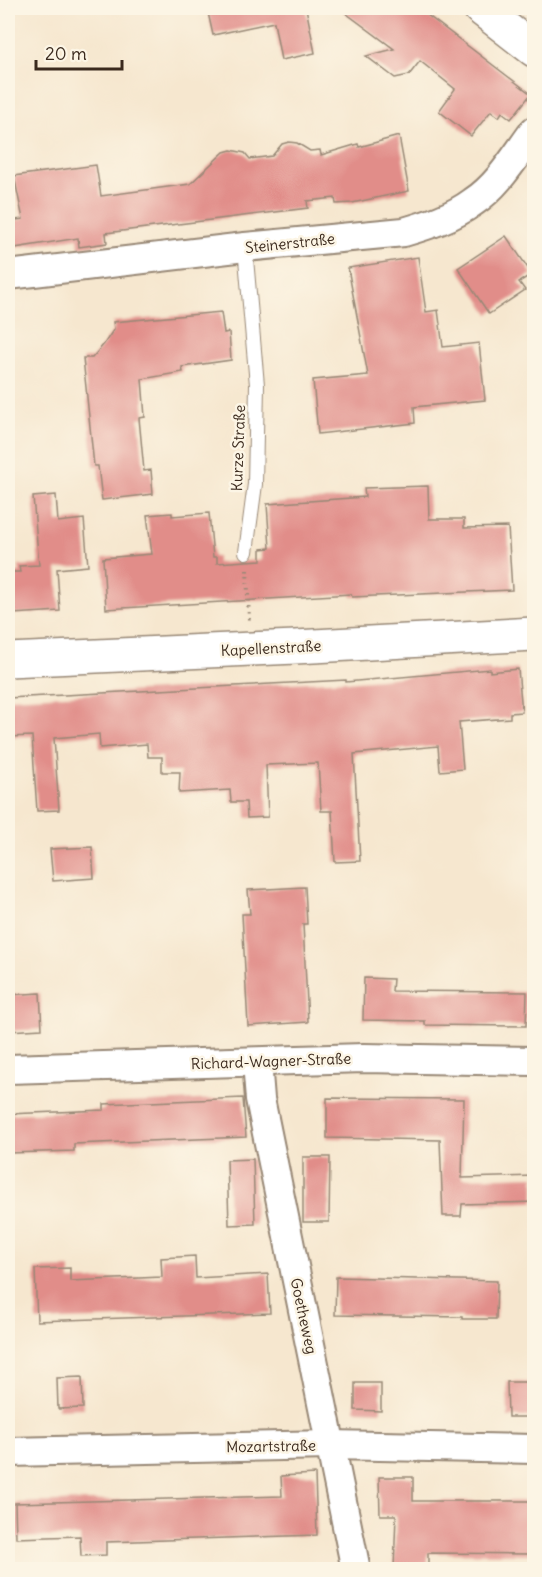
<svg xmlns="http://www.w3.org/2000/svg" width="542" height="1577" font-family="Delius,sans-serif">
<rect width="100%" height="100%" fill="#fcf5e5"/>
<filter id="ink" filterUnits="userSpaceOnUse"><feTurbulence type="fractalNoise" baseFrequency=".0167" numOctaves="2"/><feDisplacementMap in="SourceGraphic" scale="12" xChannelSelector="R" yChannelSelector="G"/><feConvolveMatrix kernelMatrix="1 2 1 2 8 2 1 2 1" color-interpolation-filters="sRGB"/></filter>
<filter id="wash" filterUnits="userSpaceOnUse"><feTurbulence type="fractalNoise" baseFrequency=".008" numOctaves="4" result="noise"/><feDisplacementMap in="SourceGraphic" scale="24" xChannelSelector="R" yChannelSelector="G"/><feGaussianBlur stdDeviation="1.35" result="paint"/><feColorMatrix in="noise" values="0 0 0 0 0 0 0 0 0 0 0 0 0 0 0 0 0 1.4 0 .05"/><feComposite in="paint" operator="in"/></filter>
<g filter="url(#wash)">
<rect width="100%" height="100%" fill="#f6e7cf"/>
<g id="blocks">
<g fill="#e18d89">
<path d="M207,8H306L315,53L281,60L274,22L213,35Z"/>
<path d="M339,8H418L531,94L511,119L502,112L499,117L491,111L471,136L439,111L455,89L420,61L409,75L395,78L366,56L394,49Z"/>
<path d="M399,136L409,191L352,203L336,204L335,198L307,201L308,208L106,233L107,243L79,247L78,238L8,249V221L23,219L14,176L96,165L101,196L190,184L224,152L231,150L245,153L250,159L272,156L282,144L289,142L297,143L310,151L320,150L321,155L358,144L359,147Z"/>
<path d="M506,236L532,274L519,282L525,290L489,314L458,268Z"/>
<path d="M418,257L426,312L438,310L443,347L479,343L485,400L414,407L415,423L318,434L313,380L368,375L348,268Z"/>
<path d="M221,312L224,333L229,332L231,360L182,367L183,372L142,379L145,417L139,418L144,471L151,470L153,494L102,500L98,466H94L83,358H92L104,344L114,329L113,322Z"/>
<path d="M428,486L429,519H464V528L508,527L512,590L352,597L351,594L106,609L103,558L152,554L147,515L172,513V516L209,513L213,557H217V563L261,560V549L270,548L267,504L365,497L364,488Z"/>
<path d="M56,495L58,522L84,519L88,566L57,569L60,611L12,614L8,572H20L19,566L39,565L33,497Z"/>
<path d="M490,669V672L518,669L522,712L510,713V718L459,722L463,769L440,771L438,746L354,754L360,861L335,862L332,811H321L318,763L266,765L268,817L247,818L246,802H231L230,790L179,793L180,772H162V757H148L147,744L100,748L99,734L54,738L59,810L37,811L32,736L8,737V698L346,680V682Z"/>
<path d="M92,847L94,878L53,881L50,849Z"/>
<path d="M305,887L307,924H303L308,1022L248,1026L242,914H250L248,890Z"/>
<path d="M364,978L393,979L392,991L527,992L526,1026L425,1025V1021L363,1020Z"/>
<path d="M40,993L42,1029L8,1031V995Z"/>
<path d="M243,1098L246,1137L74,1144V1151L8,1153V1114L104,1110V1104Z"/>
<path d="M327,1098L464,1099L462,1178L534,1176V1202L462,1204L461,1216H443L440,1140L327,1138Z"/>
<path d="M303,1157H330L329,1222H303Z"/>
<path d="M253,1159L255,1224L229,1225L227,1160Z"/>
<path d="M195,1256L196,1278L268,1274L270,1313L37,1321L35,1269L70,1268V1281L162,1277L161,1258Z"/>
<path d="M336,1277L497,1281L496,1319H462V1317L335,1315Z"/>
<path d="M82,1377L83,1408L58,1409L57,1378Z"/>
<path d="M507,1382H534V1417H508Z"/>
<path d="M355,1383H381V1411L355,1410Z"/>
<path d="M315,1474L317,1535L106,1542V1555L81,1556L80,1536L16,1538L15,1503L282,1496L281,1476Z"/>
<path d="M379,1477H413V1501H530V1503H534V1554L428,1553V1569H394L396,1515H380Z"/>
</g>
</g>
</g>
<g filter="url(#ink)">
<use href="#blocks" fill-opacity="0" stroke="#988876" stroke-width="1.5"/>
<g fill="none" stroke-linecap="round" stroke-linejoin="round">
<defs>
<path id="service" d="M245,247L257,385L255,484L246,552"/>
<g id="minor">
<path d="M8,275L245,247L404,232C428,225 453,217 473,202C499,185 516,155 534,131"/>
<path d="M257,1062L260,1099L356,1570"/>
<path d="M8,1069L364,1058L534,1061"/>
<path d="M8,1452L330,1445L534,1449"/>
</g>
<path id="tertiary" d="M8,660C183,653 359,644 534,634"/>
<path id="secondary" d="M480,8L534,50"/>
</defs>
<use href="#service" stroke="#988876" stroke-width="16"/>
<use href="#minor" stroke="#988876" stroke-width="32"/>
<use href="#tertiary" stroke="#988876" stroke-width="36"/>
<use href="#secondary" stroke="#988876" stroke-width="36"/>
<path stroke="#988876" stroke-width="4" stroke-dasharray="1.5 4.5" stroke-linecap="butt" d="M247,570L249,620"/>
<use href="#service" stroke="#fff" stroke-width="14"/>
<use href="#minor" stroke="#fff" stroke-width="28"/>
<use href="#tertiary" stroke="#fff" stroke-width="33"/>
<use href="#secondary" stroke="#fff" stroke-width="33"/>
</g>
</g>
<g text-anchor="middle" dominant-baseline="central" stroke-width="5" stroke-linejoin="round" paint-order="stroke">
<g font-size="15" fill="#3b2a1e" stroke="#fcf5e5">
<text transform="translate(290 243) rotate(-6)">Steinerstraße</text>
<text transform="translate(238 448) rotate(-88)">Kurze Straße</text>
<text transform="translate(271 648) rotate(-3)">Kapellenstraße</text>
<text transform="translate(271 1061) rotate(-2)">Richard-Wagner-Straße</text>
<text transform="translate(304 1316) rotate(78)">Goetheweg</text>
<text transform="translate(271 1446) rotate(-1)">Mozartstraße</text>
</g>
</g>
<rect width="542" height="1577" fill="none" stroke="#fcf5e5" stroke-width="30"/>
<path d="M36 60v9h86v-9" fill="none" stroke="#3b2a1e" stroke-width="3"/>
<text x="45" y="60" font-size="18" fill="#3b2a1e" stroke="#fcf5e5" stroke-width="4.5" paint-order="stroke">20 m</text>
</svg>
